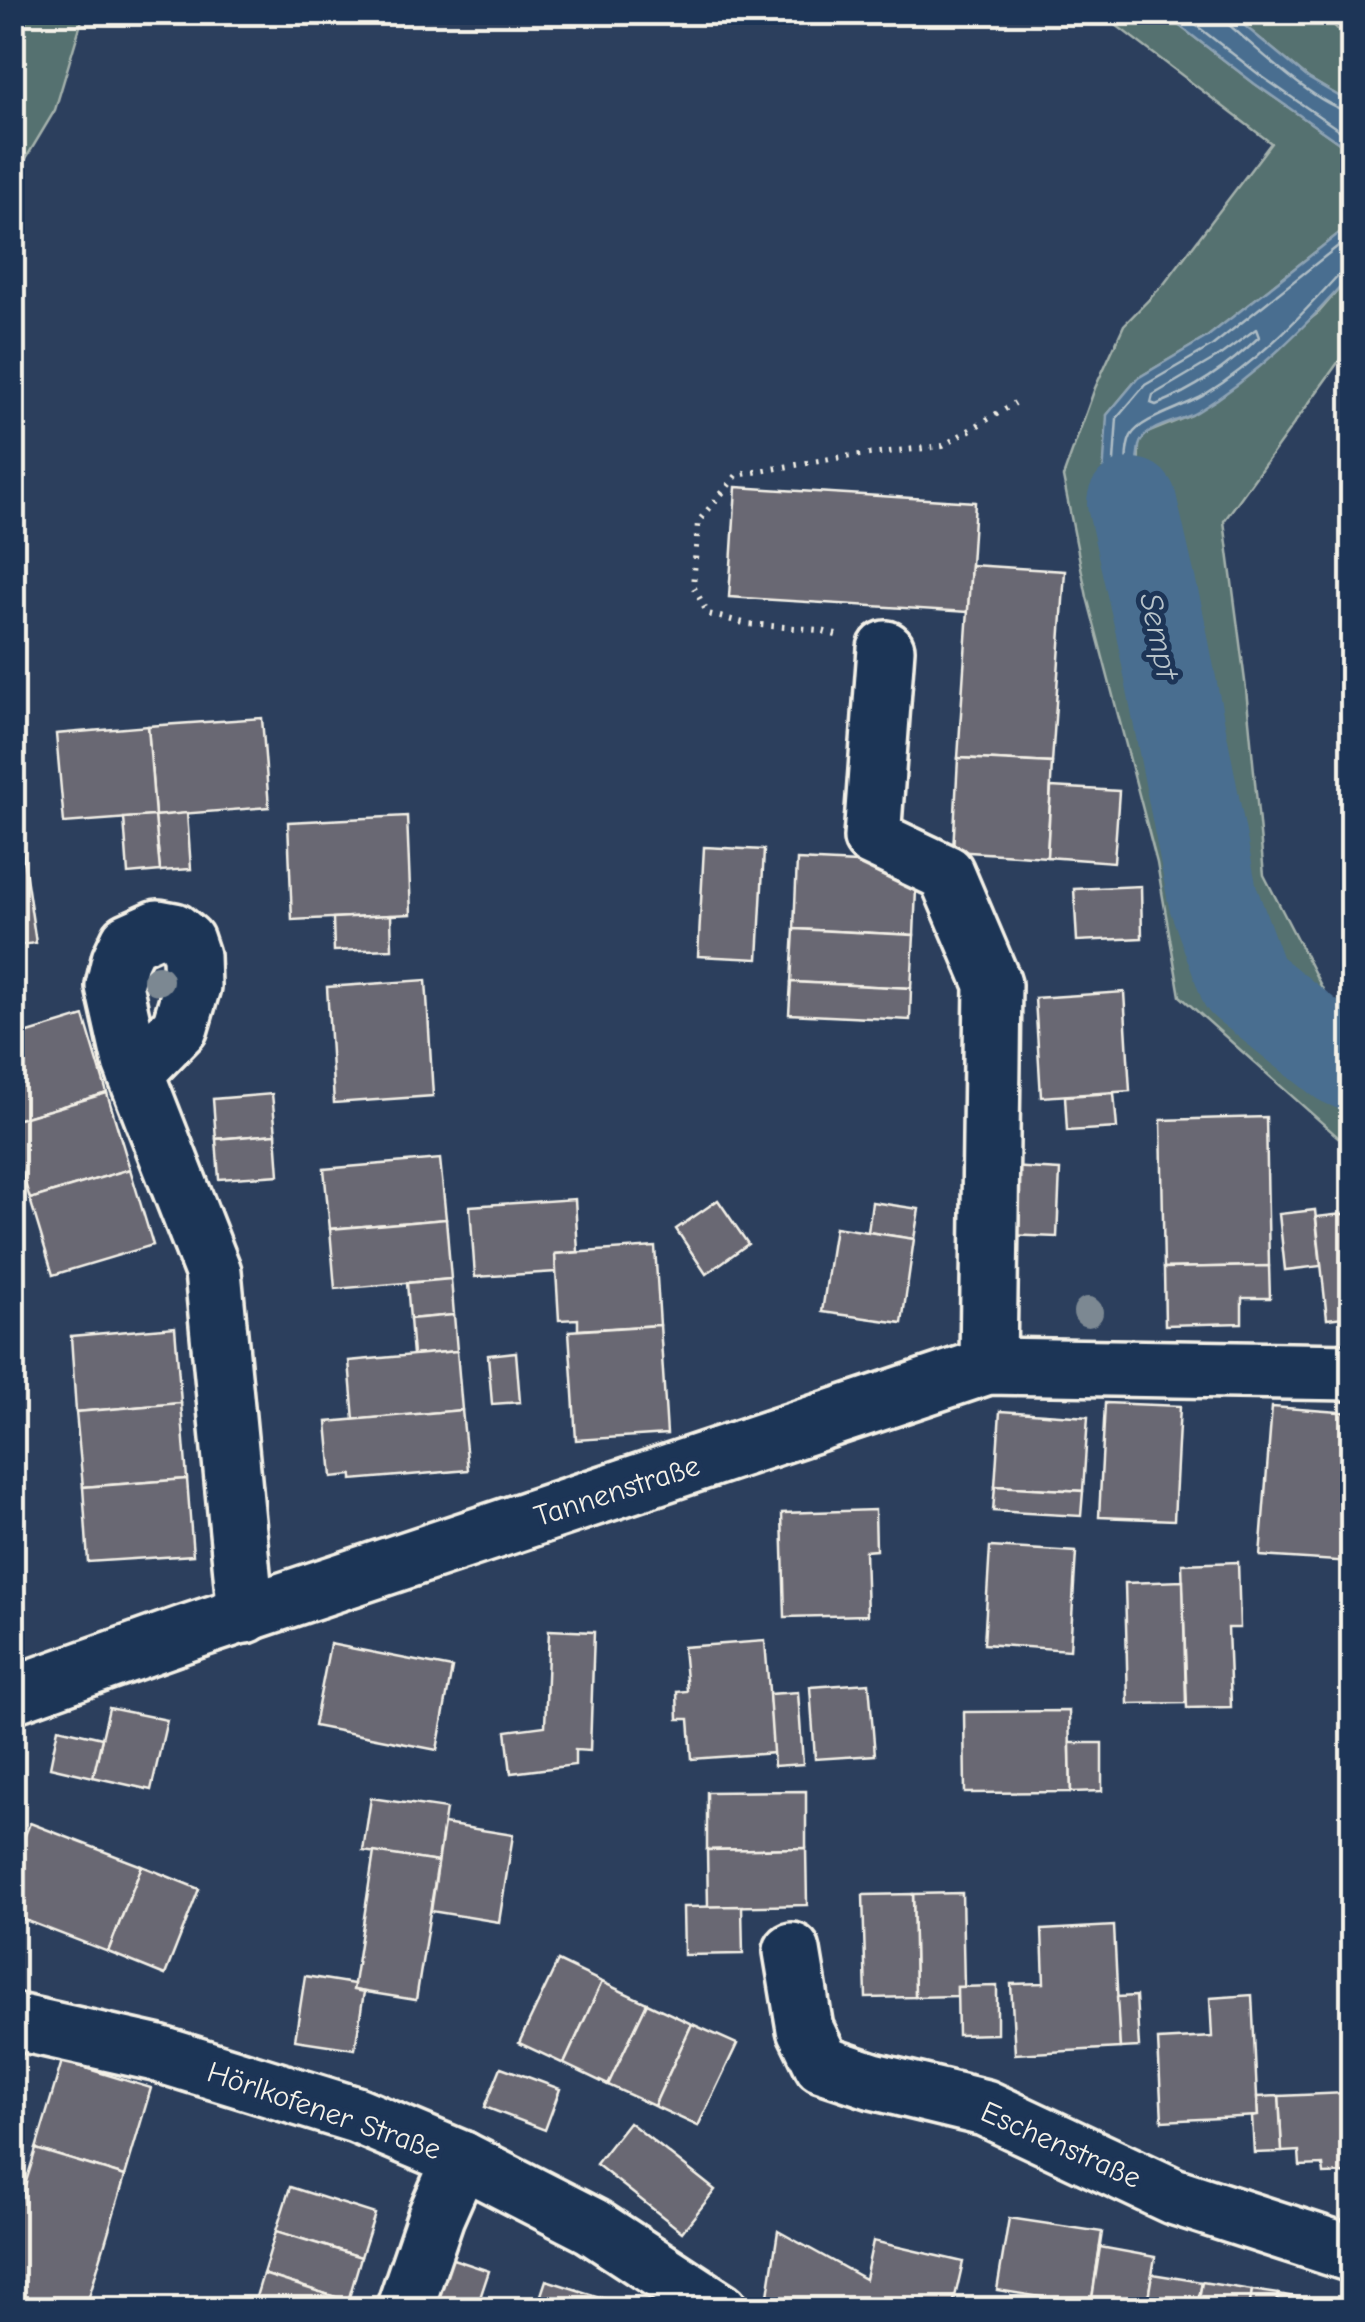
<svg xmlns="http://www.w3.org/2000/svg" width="1365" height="2322" font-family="'Comic Neue',sans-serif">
<rect width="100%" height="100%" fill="#2c3f5d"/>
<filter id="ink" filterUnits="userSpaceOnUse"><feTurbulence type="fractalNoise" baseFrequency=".01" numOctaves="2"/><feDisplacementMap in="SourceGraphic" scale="20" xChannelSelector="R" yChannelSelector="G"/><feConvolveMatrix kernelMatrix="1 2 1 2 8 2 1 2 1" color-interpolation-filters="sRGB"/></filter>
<g filter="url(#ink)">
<path fill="#3e4b64" d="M1324,13H1352V47Z"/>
<g fill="#55716f" stroke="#a4b1ac" stroke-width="2.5">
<path d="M29,13H84L55,110L13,180V53Z"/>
<path d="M1089,13H1163L1255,84L1352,152V212L1347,227L1207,337L1138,378L1107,415L1145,630L1171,619L1138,492L1139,442L1147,433L1192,415L1319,312L1352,274V343L1224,521L1246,689L1264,875L1332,1007L1352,1019V1142L1339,1138L1180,996L1157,863L1087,597L1063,477L1095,388L1124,325L1164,284L1271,143L1112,22Z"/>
<path d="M1229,13H1324L1352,47V104L1308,78Z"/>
</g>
<g fill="#486e90" stroke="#8da2b3" stroke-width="2.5">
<path d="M1163,13H1229L1308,78L1352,104V152L1255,84Z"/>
<path d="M1352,212V274C1306,326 1257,376 1197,412C1181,422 1144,425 1139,446C1129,497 1158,569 1171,619L1145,630L1102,492L1107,415L1138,378L1207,337L1347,227Z"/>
</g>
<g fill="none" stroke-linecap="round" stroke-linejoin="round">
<g stroke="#afbdc5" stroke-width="2.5">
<path d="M1179,12L1261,76L1352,139"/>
<path d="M1224,12L1228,24C1255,47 1319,108 1352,112"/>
<path d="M1352,235L1212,346L1145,385L1117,418L1112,490L1147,599L1152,600L1154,595C1145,560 1115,468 1131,436C1141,418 1186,407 1204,395C1257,363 1300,317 1341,272L1352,268"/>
<path d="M1256,329L1259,337C1229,366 1196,389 1156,405L1151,403L1153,395L1219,356Z"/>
</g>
<path stroke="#486e90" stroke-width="90" d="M1132,503L1160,625L1213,898L1244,984L1341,1061L1352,1066"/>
</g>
<g fill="#696773" stroke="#f4f1e8" stroke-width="2.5">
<path d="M736,487L975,502L968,612L729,597Z"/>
<path d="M971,565L1065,571L1052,763L958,758Z"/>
<path d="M262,718L269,807L155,816L148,726Z"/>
<path d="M148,726L155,816L64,823L56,734Z"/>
<path d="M958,758L1052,763L1047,857L953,851Z"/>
<path d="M1051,787L1119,791L1114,862L1047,857Z"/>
<path d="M187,813L191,869L160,871L155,816Z"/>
<path d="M155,816L160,871L128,874L124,818Z"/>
<path d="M407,816L411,914L292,920L288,822Z"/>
<path d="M21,843L36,943L12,946V844Z"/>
<path d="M704,847L764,850L758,959L698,956Z"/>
<path d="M797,860L917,866L914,935L794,929Z"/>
<path d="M1141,886L1142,938L1077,941L1074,889Z"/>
<path d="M391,915L392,949L334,951L333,918Z"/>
<path d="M794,929L914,935L911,988L791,982Z"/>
<path d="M426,980L433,1096L334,1103L327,987Z"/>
<path d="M791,982L911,988L910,1020L789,1014Z"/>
<path d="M1124,992L1130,1091L1041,1097L1035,998Z"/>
<path d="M84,1016L107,1093L12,1121V1038Z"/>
<path d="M107,1093L130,1169L30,1199L12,1142V1121Z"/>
<path d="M1114,1093L1117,1128L1067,1131L1065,1096Z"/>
<path d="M272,1094L276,1134L216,1139L213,1099Z"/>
<path d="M1266,1117L1269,1266L1164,1268L1161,1120Z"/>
<path d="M276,1134L279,1175L219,1179L216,1139Z"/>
<path d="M440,1159L446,1219L330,1229L324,1169Z"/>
<path d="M1009,1167L1060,1170L1057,1237L1006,1235Z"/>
<path d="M130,1169L153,1245L53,1275L30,1199Z"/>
<path d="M575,1199L578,1252L555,1254L556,1272L475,1277L470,1206Z"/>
<path d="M718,1200L748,1244L706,1274L676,1229Z"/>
<path d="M872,1202L919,1209L914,1239L868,1232Z"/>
<path d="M1315,1210L1321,1266L1285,1270L1279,1214Z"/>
<path d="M1352,1213V1316L1327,1319L1316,1217Z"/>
<path d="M446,1219L451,1279L335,1289L330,1229Z"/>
<path d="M835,1227L914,1239L902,1323L822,1312Z"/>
<path d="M655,1247L660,1325L578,1330V1319L559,1320L555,1254Z"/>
<path d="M1269,1266L1270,1298H1242V1323L1165,1325L1164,1268Z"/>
<path d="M451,1279L454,1315L410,1319L407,1283Z"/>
<path d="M454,1315L457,1351L413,1355L410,1319Z"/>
<path d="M660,1325L667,1434L576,1440L569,1331Z"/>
<path d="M175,1327L181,1403L76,1412L71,1336Z"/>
<path d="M457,1351L462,1410L354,1420L349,1361Z"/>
<path d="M516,1352L520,1402L492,1404L488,1355Z"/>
<path d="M181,1403L187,1479L83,1487L76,1412Z"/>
<path d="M1105,1403L1180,1406L1174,1520L1099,1517Z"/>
<path d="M1272,1407L1352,1413V1562L1260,1556Z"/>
<path d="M462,1410L468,1470L352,1480V1475L332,1477L327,1422Z"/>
<path d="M1000,1411L1088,1417L1083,1491L995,1486Z"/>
<path d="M187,1479L193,1555L88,1562L83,1487Z"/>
<path d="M995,1486L1083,1491L1081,1516L993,1511Z"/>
<path d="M875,1510L876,1550L865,1551L867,1615L785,1617L782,1513Z"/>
<path d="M990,1547L1076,1552L1070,1650L984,1644Z"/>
<path d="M1238,1562L1240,1628H1228L1231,1707L1187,1708L1182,1564Z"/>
<path d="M1183,1581L1186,1703L1128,1704L1125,1583Z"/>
<path d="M549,1630L594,1632L590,1751L575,1750V1765L511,1773L506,1731L545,1726Z"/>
<path d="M765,1641L774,1753L692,1759L689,1719H678L677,1692L687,1691L683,1647Z"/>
<path d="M330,1644L452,1668L437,1750L314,1726Z"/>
<path d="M869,1683L875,1755L815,1759L810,1687Z"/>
<path d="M798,1692L803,1764L774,1766L769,1694Z"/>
<path d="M109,1708L167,1720L151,1790L93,1777Z"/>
<path d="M1069,1711L1071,1792L965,1793L964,1712Z"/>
<path d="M58,1728L102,1738L93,1777L50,1767Z"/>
<path d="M1070,1743H1102V1791L1071,1792Z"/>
<path d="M806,1791V1848L707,1850V1792Z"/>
<path d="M371,1798L446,1809L438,1862L363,1851Z"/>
<path d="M30,1823L142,1866L108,1952L12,1915V1867Z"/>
<path d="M444,1824L513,1835L499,1922L431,1911Z"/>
<path d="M806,1848L807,1905L708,1907L707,1850Z"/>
<path d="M374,1852L438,1862L416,2000L353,1990Z"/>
<path d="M142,1866L199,1889L165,1975L108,1952Z"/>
<path d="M962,1893L964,1987H957V1996L915,1997L913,1894Z"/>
<path d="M913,1894L915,1997L866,1998L863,1895Z"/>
<path d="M742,1906L743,1954L684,1955L683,1907Z"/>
<path d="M1114,1926L1120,2048L1015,2054L1011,1984L1044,1983L1042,1930Z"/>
<path d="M558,1961L602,1982L564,2064L519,2043Z"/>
<path d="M305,1976L354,1984L353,1990L364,1992L355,2049L295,2040Z"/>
<path d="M602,1982L647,2003L608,2085L564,2064Z"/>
<path d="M997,1986V2034L958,2035L957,1987Z"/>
<path d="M1252,1995L1258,2116L1162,2121L1158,2040L1212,2037L1210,1998Z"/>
<path d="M1136,1996L1139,2047L1120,2048L1117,1997Z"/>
<path d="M647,2003L692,2024L654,2106L608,2085Z"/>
<path d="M692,2024L737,2044L698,2126L654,2106Z"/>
<path d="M62,2061L151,2088L125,2176L36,2149Z"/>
<path d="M501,2067L560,2089L545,2130L485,2107Z"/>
<path d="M1346,2093L1349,2173L1324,2174L1323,2165L1300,2166L1299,2151L1282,2152L1279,2096Z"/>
<path d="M1279,2096L1282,2152L1254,2153L1252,2117L1258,2116L1257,2097Z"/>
<path d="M629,2122L715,2190L682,2232L596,2164Z"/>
<path d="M36,2149L125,2176L85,2310H12V2228Z"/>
<path d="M290,2187L375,2214L361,2257L276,2231Z"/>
<path d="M1009,2218L1102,2232L1091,2305L997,2290Z"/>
<path d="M276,2231L361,2257L348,2301L263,2274Z"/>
<path d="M778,2231L865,2279L873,2241L963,2262L952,2310H780L767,2302Z"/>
<path d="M1100,2247L1155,2257L1146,2310L1091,2305Z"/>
<path d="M450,2258L489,2271L476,2310H433Z"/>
<path d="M263,2274L348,2301L345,2310H252Z"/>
<path d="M1152,2274L1202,2282L1197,2310H1146Z"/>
<path d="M546,2280L628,2306L627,2310H536Z"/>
<path d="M1202,2282L1252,2290L1249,2310H1197Z"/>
<path d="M1252,2290L1279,2294L1276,2310H1249Z"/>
<path d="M1279,2294L1304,2299L1302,2310H1276Z"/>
</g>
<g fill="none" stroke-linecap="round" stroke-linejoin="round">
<defs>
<g id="minor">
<path d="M886,649L872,838L946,873L993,984L988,1366"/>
<path d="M135,1073L180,1027L192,986L191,956L186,941L174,931L158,928L129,941L120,960L114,986L131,1062L213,1272L246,1615"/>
<path d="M12,1695L184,1634L988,1366L1352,1372"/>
<path d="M792,1951L805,2029L822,2064L873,2081L985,2108L1173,2196L1352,2254"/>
<path d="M12,2021L155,2053L356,2115L461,2159L592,2226L720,2310"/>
<path d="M404,2310L436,2216L461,2159"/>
</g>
</defs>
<use href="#minor" stroke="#f4f1e8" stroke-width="62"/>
<path stroke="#f4f1e8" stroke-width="6" stroke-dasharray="2.5 8" stroke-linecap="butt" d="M836,635L819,630L748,624L708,614L693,586L698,522L737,475L842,457L943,446L1015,403"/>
<use href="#minor" stroke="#1d3557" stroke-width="55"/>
</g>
<g fill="#7b8892">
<circle cx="158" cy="980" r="15"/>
<circle cx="1088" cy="1312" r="15"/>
</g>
</g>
<g text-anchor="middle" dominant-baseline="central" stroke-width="10" stroke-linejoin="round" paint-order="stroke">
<g font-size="30" fill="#f4f1e8" stroke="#1d3557">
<text transform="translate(617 1491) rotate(-18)">Tannenstraße</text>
<text transform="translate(324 2111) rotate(19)">Hörlkofener Straße</text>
<text transform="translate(1061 2145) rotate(24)">Eschenstraße</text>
</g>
<g font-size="32" font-style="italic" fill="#b8c3c9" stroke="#1d3557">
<text transform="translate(1159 636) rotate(78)">Sempt</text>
</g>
</g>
<rect width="1365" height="2322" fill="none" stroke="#1d3557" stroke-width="50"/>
<rect x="25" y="25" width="1315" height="2272" fill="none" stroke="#f4f1e8" stroke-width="4" filter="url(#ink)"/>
</svg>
